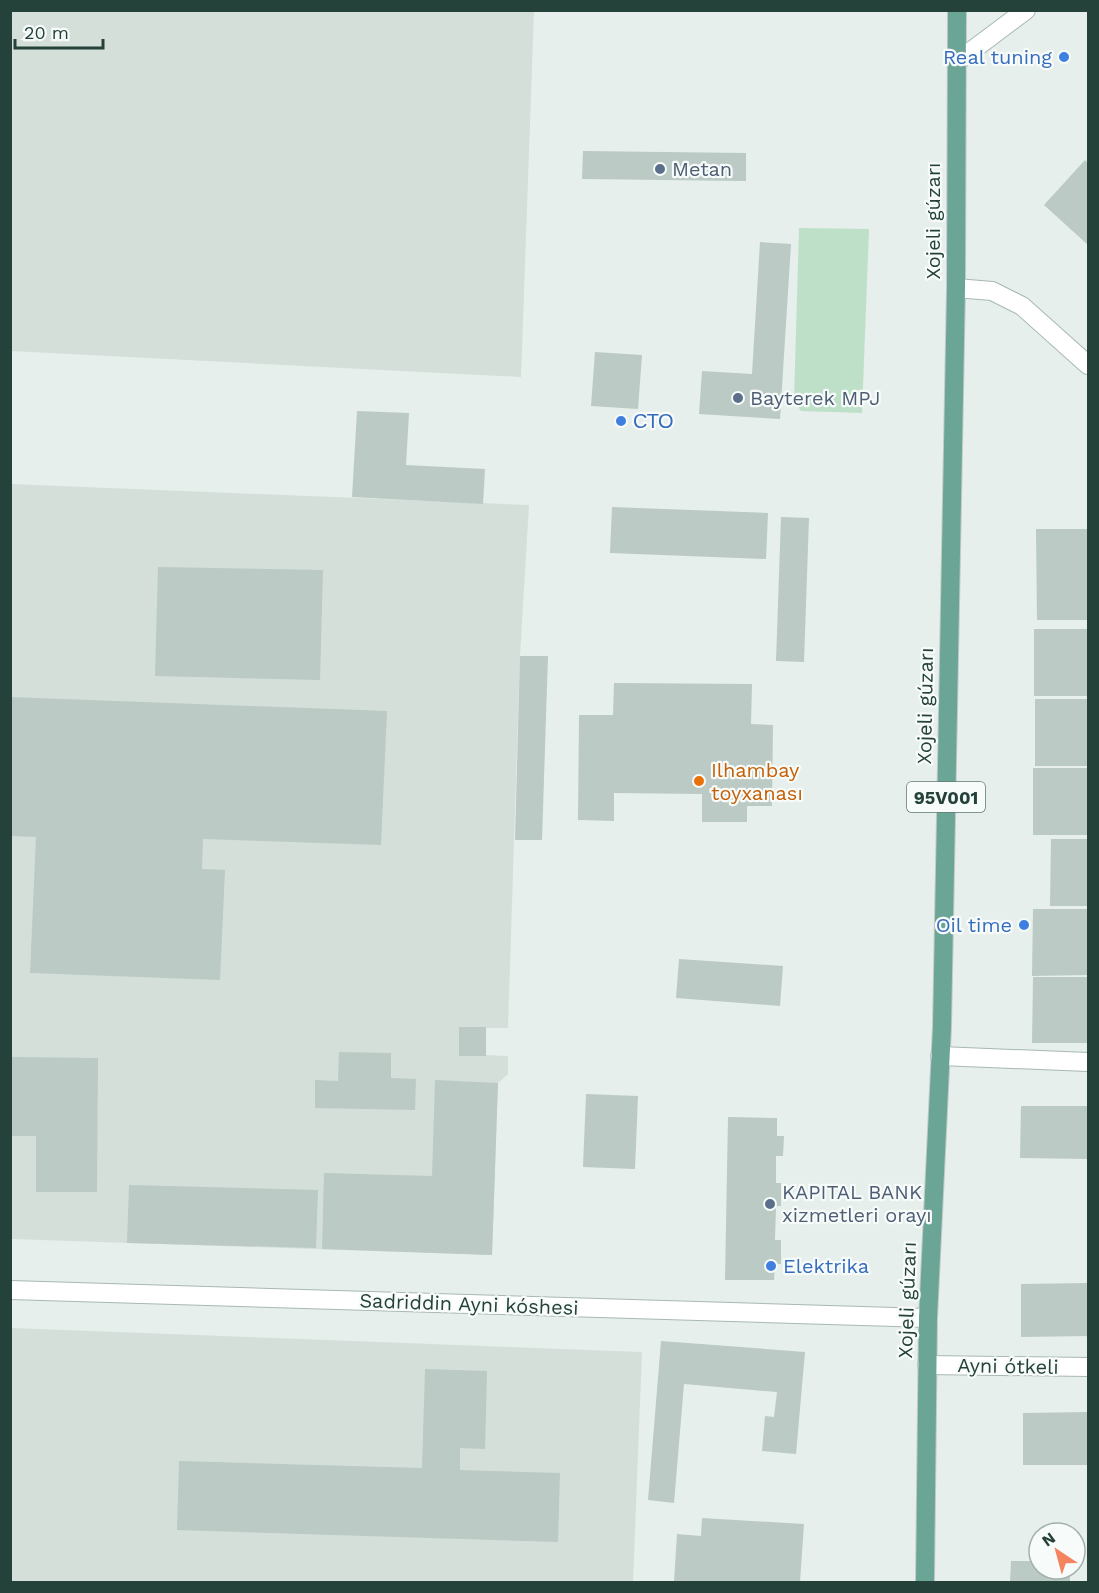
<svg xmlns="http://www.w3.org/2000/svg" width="1099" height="1593" font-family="'Work Sans',sans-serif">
<rect width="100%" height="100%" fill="#e6efeb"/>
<g fill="#d4dfda">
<path d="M10,11H534L521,377L11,351Z"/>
<path d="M11,484L529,505L520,656L508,1028H486V1055L508,1056V1074L498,1083L492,1255L11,1239Z"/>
<path d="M11,1328L642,1352L633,1582H11Z"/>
</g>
<path fill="#bfe0c8" d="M799,228L869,229L862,413L801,411L794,401Z"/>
<g fill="#bbcac4">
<path d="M583,151L746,153V181L582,179Z"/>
<path d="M1085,160L1088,163V245L1044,205Z"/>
<path d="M760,242L791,244L780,419L699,414L702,371L752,374Z"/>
<path d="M595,352L642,355L638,409L591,406Z"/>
<path d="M357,411L409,413L406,465L485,469L483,504L352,497Z"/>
<path d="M612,507L768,513L766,559L610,553Z"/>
<path d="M781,517L809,518L804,662L776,661Z"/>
<path d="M1036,529H1088V620H1037Z"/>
<path d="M158,567L323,570L320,680L155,676Z"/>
<rect x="1034" y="629" width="54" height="67"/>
<path d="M520,656H548L542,840H515Z"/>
<path d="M614,683L752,684L751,724L773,725L772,806H747V822H702V794L614,793V821L578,820L579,715H613Z"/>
<path d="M10,697L387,711L381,845L203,839L202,869L225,870L220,980L30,973L36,837L10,836Z"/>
<rect x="1035" y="699" width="53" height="67"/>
<rect x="1033" y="768" width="55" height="67"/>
<path d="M1051,839H1088V906H1050Z"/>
<path d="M1033,909H1088V975L1032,976Z"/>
<path d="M679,959L783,966L780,1006L676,998Z"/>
<path d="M1033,977H1088V1043H1032Z"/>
<rect x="459" y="1027" width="27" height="29"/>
<path d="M339,1052L391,1053V1078L416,1079L415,1110L315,1108V1080L338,1081Z"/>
<path d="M12,1057L98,1058L97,1192H36V1136H11Z"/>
<path d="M435,1080L498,1083L492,1255L322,1249L324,1173L432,1176Z"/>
<path d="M586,1094L638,1096L635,1169L583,1167Z"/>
<path d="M1021,1106H1088V1159L1020,1158Z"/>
<path d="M728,1117L777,1118V1136H784L783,1156H776V1183H781V1206H776L775,1240H781V1264H775L774,1280H725Z"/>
<path d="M129,1185L318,1190L316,1248L127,1243Z"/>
<path d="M1088,1283V1336L1021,1337V1284Z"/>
<path d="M661,1341L805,1352L796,1454L762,1451L765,1416L774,1417L777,1392L684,1384L674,1503L648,1500Z"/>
<path d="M425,1369L487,1371L485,1449L460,1448V1470L560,1473L558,1542L177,1530L179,1461L422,1468Z"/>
<path d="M1088,1412V1465H1023V1413Z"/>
<path d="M702,1518L804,1524L800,1582H674L677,1534L701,1536Z"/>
<path d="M1011,1561H1039V1569H1070V1582H1010Z"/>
</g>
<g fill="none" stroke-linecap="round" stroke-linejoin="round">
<defs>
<g id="minor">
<path d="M958,61L1026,10"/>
<path d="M956,288L992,291L1022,306L1088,365"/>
<path d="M940,1056L1088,1062"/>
<path d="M10,1290L928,1318"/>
<path d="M927,1365L1088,1367"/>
</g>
<path id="major" d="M925,1582L928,1318L942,1027L956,288L957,10"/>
</defs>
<use href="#minor" stroke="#a8b8b2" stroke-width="20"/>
<use href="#major" stroke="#c2cac8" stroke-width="20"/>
<use href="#minor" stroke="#fff" stroke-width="18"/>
<use href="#major" stroke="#6aa596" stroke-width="18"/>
</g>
<g fill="#3f7fe0" stroke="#f7fbf9" stroke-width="2">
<circle cx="1064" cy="57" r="6"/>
<circle cx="621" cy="421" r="6"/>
<circle cx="1024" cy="925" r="6"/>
<circle cx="771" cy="1266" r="6"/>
</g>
<g fill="#5c6f8a" stroke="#f7fbf9" stroke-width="2">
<circle cx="660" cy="169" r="6"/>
<circle cx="738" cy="398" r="6"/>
<circle cx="770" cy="1204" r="6"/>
</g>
<circle fill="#e8710a" stroke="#f7fbf9" stroke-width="2" cx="699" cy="781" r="6"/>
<g text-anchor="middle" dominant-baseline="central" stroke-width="4.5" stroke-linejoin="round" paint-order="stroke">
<rect fill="#f7fbf9" stroke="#637a73" stroke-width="1.5" x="907" y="782" width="78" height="30" rx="4.5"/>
<g font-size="18" font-weight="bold" fill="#24423a">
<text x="946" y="797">95V001</text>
</g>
<g font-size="20" fill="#366cbe" stroke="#f7fbf9" text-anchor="end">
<text x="1052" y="57">Real tuning</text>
<text x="633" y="421" text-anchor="start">СТО</text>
<text x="1012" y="925">Oil time</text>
<text x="783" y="1266" text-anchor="start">Elektrika</text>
</g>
<g font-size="20" fill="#4e5e75" stroke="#f7fbf9" text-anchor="start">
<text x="672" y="169">Metan</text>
<text x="750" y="398">Bayterek MPJ</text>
<text x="782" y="1192">KAPITAL BANK<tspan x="782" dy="23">xizmetleri orayı</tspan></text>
</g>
<g font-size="20" fill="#24423a" stroke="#f7fbf9">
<text transform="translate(933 221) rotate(-90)">Xojeli gúzarı</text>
<text transform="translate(925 706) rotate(-89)">Xojeli gúzarı</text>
<text transform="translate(907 1300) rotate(-88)">Xojeli gúzarı</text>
<text transform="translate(469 1304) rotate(2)">Sadriddin Ayni kóshesi</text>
<text transform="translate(1008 1366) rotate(1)">Ayni ótkeli</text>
</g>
<g font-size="20" fill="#c56008" stroke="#f7fbf9" text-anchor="start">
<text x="711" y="770">Ilhambay<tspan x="711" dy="23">toyxanası</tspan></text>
</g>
</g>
<rect width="1099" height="1593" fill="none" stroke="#24423a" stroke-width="24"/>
<g transform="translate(1057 1551) rotate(324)"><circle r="28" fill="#f7fbf9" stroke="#a3b1ad" stroke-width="1.5"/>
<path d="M0-4.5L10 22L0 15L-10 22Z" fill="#f4845f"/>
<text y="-9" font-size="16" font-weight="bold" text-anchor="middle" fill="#24423a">N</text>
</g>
<path d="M15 39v9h88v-9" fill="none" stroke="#24423a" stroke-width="3"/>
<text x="24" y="39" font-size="18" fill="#24423a" stroke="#f7fbf9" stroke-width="4.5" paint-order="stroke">20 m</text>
</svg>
